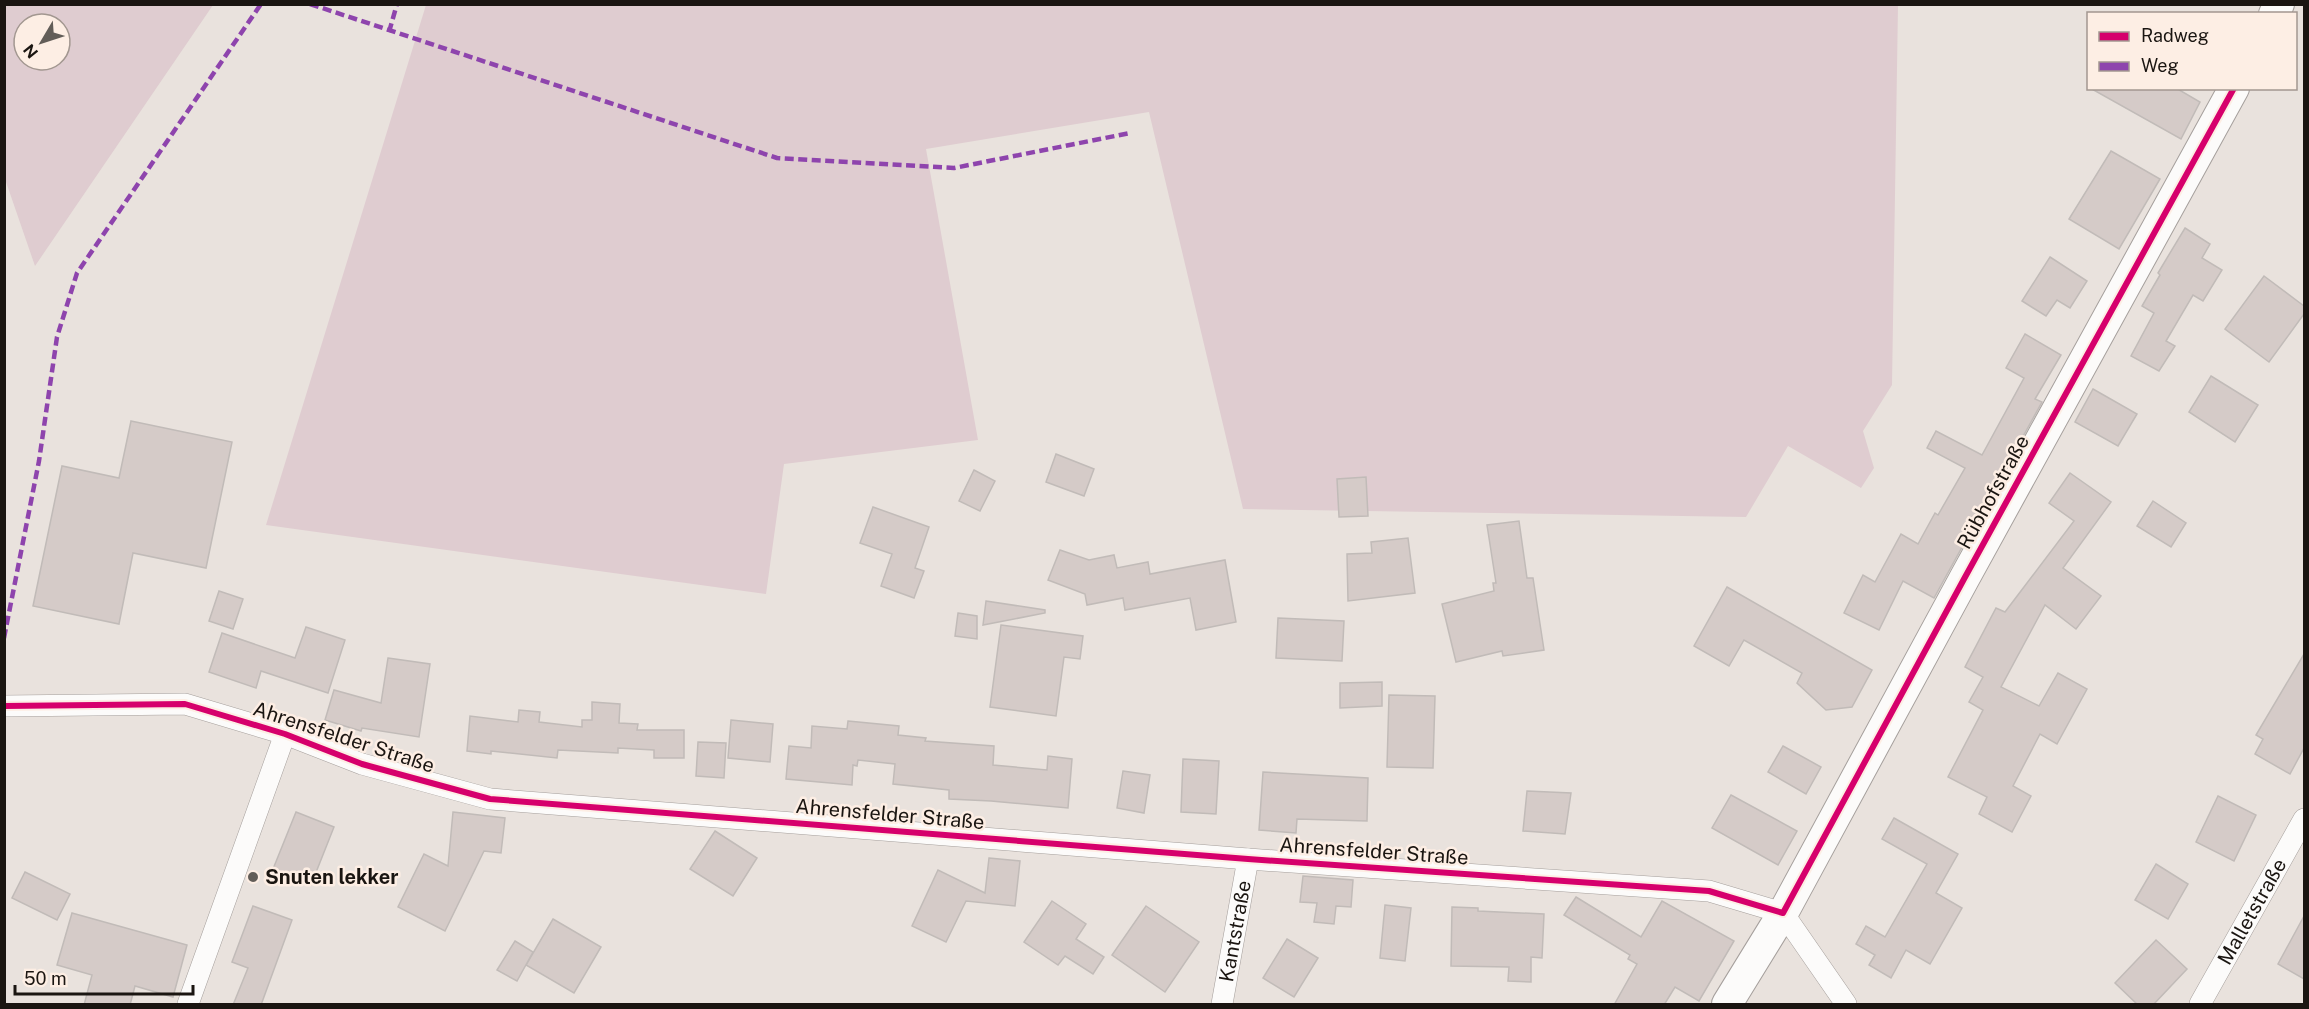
<svg xmlns="http://www.w3.org/2000/svg" width="2309" height="1009" font-family="'Public Sans',sans-serif">
<rect width="100%" height="100%" fill="#e9e2dd"/>
<g fill="#dfccd0" fill-rule="evenodd">
<path d="M4,5H213L35,266L5,179ZM24,24H60V60H24Z"/>
<path d="M426,5H1898L1892,385L1863,431L1874,468L1861,488L1788,446L1746,517L1243,509L1149,112L926,149L978,440L784,464L766,594L266,525Z"/>
</g>
<g fill="#d5cbc8" stroke="#c1bbb8" stroke-width="1.5">
<path d="M2090,88H2176L2200,102L2181,139Z"/>
<path d="M2111,151L2160,179L2119,249L2069,219Z"/>
<path d="M2185,228L2210,244L2202,258L2222,270L2203,301L2193,295L2166,341L2175,346L2159,371L2131,356L2154,313L2142,306L2160,275L2158,273Z"/>
<path d="M2050,257L2087,281L2070,308L2057,300L2046,316L2022,301Z"/>
<path d="M2264,276L2304,306V314L2269,362L2225,329Z"/>
<path d="M2025,334L2061,355L2035,399L2042,402L1934,598L1903,581L1879,630L1844,613L1863,575L1875,582L1901,534L1918,544L1935,513L1938,515L1965,468L1927,448L1936,431L1982,455L2024,378L2006,368Z"/>
<path d="M2211,376L2258,405L2235,442L2189,412Z"/>
<path d="M2093,389L2137,414L2118,446L2075,422Z"/>
<path d="M131,421L232,442L206,568L133,553L119,624L33,606L62,466L119,478Z"/>
<path d="M1056,454L1094,469L1084,496L1046,482Z"/>
<path d="M974,470L995,481L980,511L959,501Z"/>
<path d="M2070,473L2111,502L2063,568L2101,596L2076,629L2045,605L2001,687L2039,706L2058,673L2087,689L2057,744L2040,734L2013,786L2031,796L2012,832L1979,814L1987,797L1948,777L1983,710L1969,702L1983,677L1965,667L1996,608L2005,612L2074,521L2049,503Z"/>
<path d="M1366,477L1368,516L1339,517L1337,479Z"/>
<path d="M2153,501L2186,523L2171,547L2137,526Z"/>
<path d="M873,507L929,527L915,568L924,571L914,598L881,586L892,554L860,543Z"/>
<path d="M1519,521L1527,578H1533L1544,650L1503,656L1502,651L1456,662L1442,604L1494,591L1493,583H1496L1487,525Z"/>
<path d="M1408,538L1415,593L1348,601L1347,554L1372,553L1371,542Z"/>
<path d="M1060,550L1089,560L1114,555L1117,568L1148,562L1150,574L1225,560L1236,622L1196,630L1190,598L1125,610L1123,598L1087,605L1085,594L1048,580Z"/>
<path d="M1727,587L1872,670L1852,707L1826,710L1797,683L1802,673L1744,640L1729,666L1694,646Z"/>
<path d="M219,591L243,599L233,629L209,621Z"/>
<path d="M986,601L1045,610V613L983,625Z"/>
<path d="M958,613L977,616V639L955,636Z"/>
<path d="M1278,618L1344,621L1342,661L1276,658Z"/>
<path d="M1001,625L1083,636L1080,659L1064,657L1056,716L990,707Z"/>
<path d="M306,627L345,640L328,693L261,671L256,688L209,672L222,633L295,658Z"/>
<path d="M2304,654V748L2290,774L2255,754L2263,739L2256,735Z"/>
<path d="M388,658L430,664L419,737L362,728L361,731L325,720L334,690L381,703Z"/>
<path d="M1382,682V706L1340,708V683Z"/>
<path d="M1389,695L1435,696L1433,768L1387,767Z"/>
<path d="M592,702L620,704L619,723L638,724L637,730H684V758H654V750L618,748V753L558,750L557,758L491,751V754L467,751L470,716L518,722L519,710L540,712L539,722L582,727V720H592Z"/>
<path d="M731,720L773,724L770,762L728,758Z"/>
<path d="M848,721L899,726L898,735L926,738L925,741L994,746L993,765L1047,770L1048,756L1072,759L1068,808L991,801L949,799V790L893,784L895,764L858,760L857,766L853,765L852,785L786,779L789,746L811,748L812,726L847,729Z"/>
<path d="M698,742L726,743L724,778L696,776Z"/>
<path d="M1783,746L1821,767L1806,794L1768,772Z"/>
<path d="M1183,759L1219,761L1216,814L1181,812Z"/>
<path d="M1123,771L1150,775L1144,813L1117,808Z"/>
<path d="M1263,772L1368,778L1367,821L1297,819L1296,833L1259,830Z"/>
<path d="M1527,791L1571,793L1565,834L1523,831Z"/>
<path d="M1731,795L1797,831L1778,865L1712,828Z"/>
<path d="M2218,796L2256,815L2234,861L2196,842Z"/>
<path d="M296,812L334,827L311,885L273,869Z"/>
<path d="M453,812L505,818L501,853L484,851L445,931L398,907L424,854L448,866Z"/>
<path d="M1894,818L1958,854L1936,893L1962,908L1930,964L1906,950L1891,978L1869,965L1875,955L1856,944L1866,926L1885,937L1927,864L1882,839Z"/>
<path d="M715,831L757,858L733,896L690,869Z"/>
<path d="M989,858L1020,861L1015,906L966,901L946,942L912,926L938,870L985,893Z"/>
<path d="M2156,864L2188,884L2168,919L2135,900Z"/>
<path d="M25,872L70,894L57,920L12,898Z"/>
<path d="M1303,876L1353,880L1351,907L1336,906L1334,924L1314,922L1317,903L1300,902Z"/>
<path d="M1576,897L1641,937L1662,901L1734,941L1699,1001L1675,987L1664,1005H1614L1637,964L1628,959L1630,955L1564,915Z"/>
<path d="M1052,901L1086,924L1076,939L1104,957L1093,974L1065,956L1058,965L1024,942Z"/>
<path d="M1385,905L1411,908L1405,961L1380,958Z"/>
<path d="M253,906L292,920L261,1005H233L248,968L232,962Z"/>
<path d="M1146,906L1199,942L1165,992L1112,955Z"/>
<path d="M1452,907L1478,908V911L1544,914L1542,958L1531,957V982L1508,981L1509,967L1451,966Z"/>
<path d="M72,913L187,945L173,997L135,986L130,1005H84L92,975L57,965Z"/>
<path d="M2304,916V979L2278,964Z"/>
<path d="M553,919L601,947L574,993L526,965Z"/>
<path d="M1287,939L1318,958L1294,997L1263,978Z"/>
<path d="M2156,940L2187,969L2153,1005H2138L2115,983Z"/>
<path d="M515,941L533,952L517,981L497,970Z"/>
</g>
<g fill="none" stroke-linecap="round" stroke-linejoin="round">
<defs>
<g id="street">
<path d="M4,706L185,704L285,734L362,764L490,799L1248,859L1709,891L1783,913L1846,1004"/>
<path d="M188,1004L285,734"/>
<path id="s1" d="M1222,1004L1248,859"/>
<path id="s2" d="M2200,1004L2304,819"/>
</g>
<g id="secondary">
<path d="M2274,14L2279,4"/>
<path d="M1727,1004L1783,913L1964,579L2234,88"/>
</g>
</defs>
<use href="#street" stroke="#a59f9c" stroke-width="22"/>
<use href="#secondary" stroke="#a59f9c" stroke-width="32"/>
<use href="#street" stroke="#fcfbfa" stroke-width="21"/>
<use href="#secondary" stroke="#fcfbfa" stroke-width="30"/>
<g stroke="#8e44ad" stroke-width="4.5" stroke-dasharray="9 4.5" stroke-linecap="butt">
<path d="M310,4L777,158L954,168L1130,133"/>
<path d="M389,32L397,4"/>
<path d="M4,638L39,461L57,337L77,273L261,4"/>
</g>
<defs>
<path id="cycleway" d="M4,706L185,704L285,734L362,764L490,799L1248,859L1709,891L1783,913L1964,579L2234,88"/>
</defs>
<use href="#cycleway" stroke="#fdeee4" stroke-width="10"/>
<use href="#cycleway" stroke="#d6006c" stroke-width="6"/>
</g>
<circle fill="#625d58" stroke="#fdeee4" stroke-width="2" cx="253" cy="877" r="6"/>
<g text-anchor="middle" dominant-baseline="central" stroke-width="5" stroke-linejoin="round" paint-order="stroke">
<g font-size="20" fill="#1a1511" stroke="#fdeee4">
<text transform="translate(1993 492) rotate(-61)">Rübhofstraße</text>
<text transform="translate(344 737) rotate(18)">Ahrensfelder Straße</text>
<text transform="translate(890 814) rotate(5)">Ahrensfelder Straße</text>
<text transform="translate(1374 851) rotate(4)">Ahrensfelder Straße</text>
<text stroke="none"><textPath href="#s2" startOffset="106">Malletstraße</textPath></text>
<text stroke="none"><textPath href="#s1" startOffset="74">Kantstraße</textPath></text>
</g>
<g font-size="20" font-weight="bold" fill="#1a1511" stroke="#fdeee4" text-anchor="start">
<text x="265" y="877">Snuten lekker</text>
</g>
</g>
<rect width="2309" height="1009" fill="none" stroke="#1a1511" stroke-width="12"/>
<rect x="2087" y="12" width="210" height="78" fill="#fdeee4" stroke="#a29790" stroke-width="1.5"/>
<rect x="2099" y="32" width="30" height="9" fill="#d6006c" stroke="#a29790" stroke-width="1.5"/>
<text x="2141" y="42" font-size="18" fill="#1a1511">Radweg</text>
<rect x="2099" y="62" width="30" height="9" fill="#8e44ad" stroke="#a29790" stroke-width="1.5"/>
<text x="2141" y="72" font-size="18" fill="#1a1511">Weg</text>
<g transform="translate(42 42) rotate(231)"><circle r="28" fill="#fdeee4" stroke="#a29790" stroke-width="1.5"/>
<path d="M0-4.5L10 22L0 15L-10 22Z" fill="#625d58"/>
<text y="-9" font-size="16" font-weight="bold" text-anchor="middle" fill="#1a1511">N</text>
</g>
<path d="M15 985v9h178v-9" fill="none" stroke="#1a1511" stroke-width="3"/>
<text x="24" y="985" font-size="18" fill="#1a1511" stroke="#fdeee4" stroke-width="4.5" paint-order="stroke">50 m</text>
</svg>
